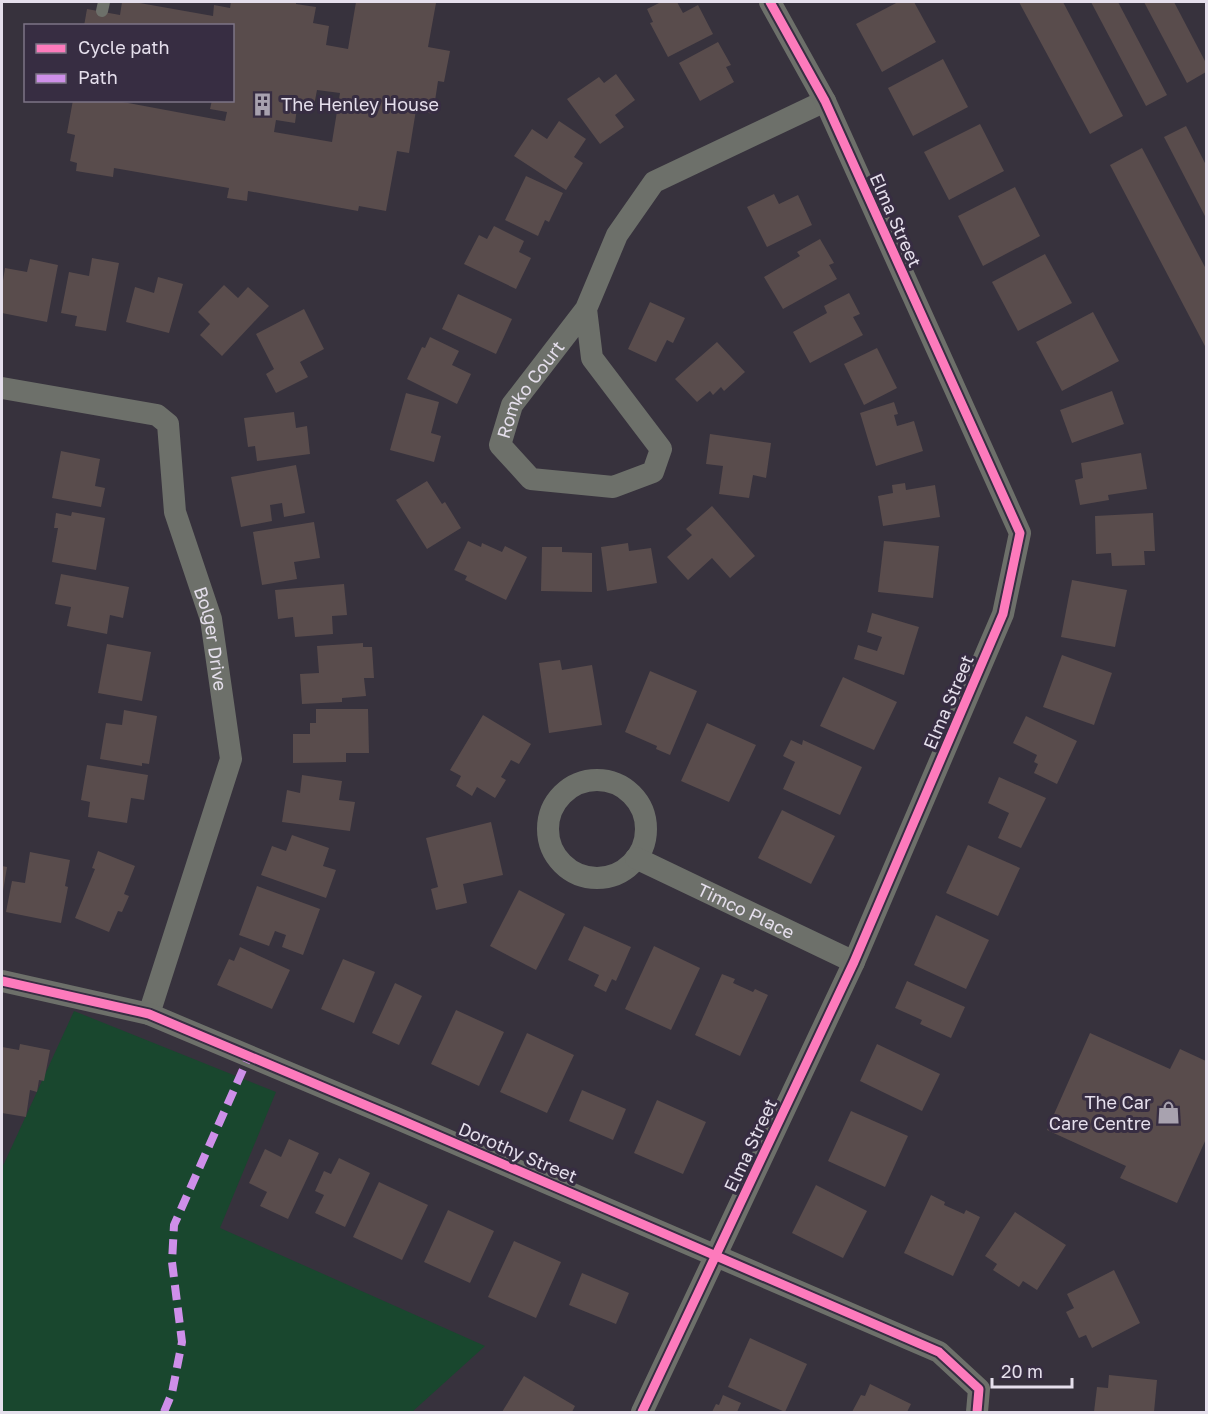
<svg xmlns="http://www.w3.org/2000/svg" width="1208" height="1414" font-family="'Golos Text',sans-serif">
<rect width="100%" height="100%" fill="#37323d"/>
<path fill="#19472e" d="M74,1011L276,1092L220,1228L485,1346L412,1412H2V1168Z"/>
<g fill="#594c4c" fill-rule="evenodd">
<path d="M122,2H134L213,16L214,5L230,8L231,2H296V4L316,7L313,23L329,26L326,45L348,49L356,2H426L436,3L428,47L450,51L444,82L438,81L433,114L416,110L409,153L397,151L386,211L359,206L358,211L248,191L247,201L227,198L229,188L114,168L113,177L76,171L77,163L70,161L75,135L67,133L73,100H112L225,121L227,112L210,109L212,100H232V26H84L87,9L120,15ZM317,90L340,93L332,142L274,132L276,120L295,123L297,108L313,111Z"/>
<path d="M661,2H677L683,13L698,5L713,34L668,57L650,23L653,22L647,9Z"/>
<path d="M898,2H914L936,42L882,72L856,24Z"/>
<path d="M1019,2H1063L1123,116L1090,134Z"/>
<path d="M1091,2H1118L1167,95L1146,106Z"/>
<path d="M1144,2H1174L1206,63V72L1187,83Z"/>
<path d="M718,42L731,65L726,67L734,82L700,101L679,63Z"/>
<path d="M943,59L968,107L913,136L888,88Z"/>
<path d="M616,74L635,100L615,115L624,127L600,144L567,99L599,77L604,83Z"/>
<path d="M559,121L586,139L574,157L583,163L566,190L514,156L532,129L547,139Z"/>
<path d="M980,124L1004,171L949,200L924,152Z"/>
<path d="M1186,126L1206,165V218L1164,137Z"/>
<path d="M1142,148L1206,269V348L1110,165Z"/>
<path d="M526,176L563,193L549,222L545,220L538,236L505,220Z"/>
<path d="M1015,187L1040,236L983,266L958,216Z"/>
<path d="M774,194L779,204L798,195L812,225L767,247L747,207Z"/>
<path d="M494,226L524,241L519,252L531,258L516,289L464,264L479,235L487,239Z"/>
<path d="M820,239L834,263L829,265L837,279L783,309L764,277L800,256L797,252Z"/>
<path d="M1045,254L1072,303L1018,331L992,282Z"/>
<path d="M92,258L119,263L106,331L75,326L77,316L61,313L69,272L89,276Z"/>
<path d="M30,259L58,265L47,322L2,313V287L5,268L27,272Z"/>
<path d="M158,277L183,284L169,333L126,322L135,287L154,293Z"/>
<path d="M224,285L238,298L248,287L269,306L222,356L200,335L210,324L198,312Z"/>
<path d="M849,293L860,314L853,317L863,335L810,363L793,332L827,313L824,306Z"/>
<path d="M458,294L512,319L496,354L442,329Z"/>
<path d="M650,302L685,318L673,343L667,340L656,362L628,349Z"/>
<path d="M304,309L324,349L300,362L308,377L276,393L266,374L274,369L256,334Z"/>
<path d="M1093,312L1119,361L1062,391L1036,342Z"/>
<path d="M430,337L459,351L452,365L471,374L457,404L407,379L422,347L425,348Z"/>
<path d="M717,342L745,372L724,391L721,387L713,395L710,391L697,402L675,379Z"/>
<path d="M877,348L897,388L864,405L844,364Z"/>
<path d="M1112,391L1124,424L1072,443L1060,410Z"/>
<path d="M406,393L439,402L431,433L441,436L434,462L390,450Z"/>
<path d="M894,402L898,414L894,415L897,426L914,421L923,451L876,466L860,413Z"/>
<path d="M294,412L296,428L307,426L310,454L257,461L255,446L248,447L244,418Z"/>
<path d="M710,434L771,443L766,478L753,475L749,498L719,494L723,466L706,464Z"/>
<path d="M61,451L100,459L95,486L105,488L101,507L52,498Z"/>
<path d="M1141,453L1147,489L1108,495L1109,500L1080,505L1075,480L1083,478L1081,463Z"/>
<path d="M296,465L305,513L284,517L282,503L270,505L272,521L241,527L231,477Z"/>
<path d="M427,481L442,504L445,502L461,528L427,549L396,500Z"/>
<path d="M905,483L906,490L935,485L940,517L883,526L878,496L893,493L892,485Z"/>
<path d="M712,506L755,556L730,578L712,558L688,580L667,557L692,535L686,529Z"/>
<path d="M72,512L105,518L96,570L52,562L58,528H54L56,513L71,516Z"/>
<path d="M1153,513L1155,551H1144L1145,565L1112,566L1111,553L1096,554L1095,516Z"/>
<path d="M314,522L320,558L294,562L297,579L262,585L253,532Z"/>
<path d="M468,541L481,547L482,543L502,552L505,546L527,557L506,600L465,580L467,576L454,570Z"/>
<path d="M884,541L939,546L933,598L878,592Z"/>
<path d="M628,543L629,551L651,548L657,583L607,591L601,547Z"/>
<path d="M542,547H562V552L592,553V592L541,591Z"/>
<path d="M61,574L129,587L123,618L110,615L107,634L67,626L71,607L55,604Z"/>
<path d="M1072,580L1127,590L1115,647L1061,637Z"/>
<path d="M344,584L347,615L332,616L333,634L295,637L293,617L278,619L275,590Z"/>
<path d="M872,613L919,627L904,675L854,659L858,645L877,651L882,637L867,632Z"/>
<path d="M363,643V647H372L374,678H364L366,696L342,698V702L302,704L300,674L319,673L317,646Z"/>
<path d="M107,644L151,652L142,701L98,693Z"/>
<path d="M1062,655L1112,673L1094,725L1043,707Z"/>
<path d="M560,660L562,670L592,665L602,725L549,733L539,663Z"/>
<path d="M650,671L697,691L670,755L656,749L657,746L625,732Z"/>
<path d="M843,677L897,702L874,750L820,726Z"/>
<path d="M316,709H368L369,753H346V762L293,763V734H310V723H316Z"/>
<path d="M124,710L157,716L149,764L142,763V766L100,759L106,723L122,725Z"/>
<path d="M483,715L531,744L519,764L511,760L501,777L506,780L495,798L477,787L472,796L456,786L461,776L450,770Z"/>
<path d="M1026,716L1077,741L1057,784L1034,773L1038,764L1034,762L1037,755L1013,743Z"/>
<path d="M707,723L756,745L729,802L681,781Z"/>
<path d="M791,740L802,745L803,740L862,767L840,815L783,789L795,762L783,756Z"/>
<path d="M87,765L148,775L144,800L131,798L127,823L88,817L90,802L81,800Z"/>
<path d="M302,775L342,781L339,800L355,802L350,831L282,822L287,790L300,793Z"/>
<path d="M999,777L1046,798L1021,848L998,838L1009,813L988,803Z"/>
<path d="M782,810L835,836L811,884L758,858Z"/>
<path d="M491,822L503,875L463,884L467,903L436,910L431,889L438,887L426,838Z"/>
<path d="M292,835L329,848L323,866L336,870L326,898L261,875L272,846L286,851Z"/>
<path d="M968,845L1020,868L998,916L946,893Z"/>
<path d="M98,851L135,866L124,894L129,896L122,912L118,911L109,932L75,918L95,869L92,868Z"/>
<path d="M30,852L70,860L65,886L68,887L61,923L6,912L12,881L25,883Z"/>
<path d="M2,866L7,867L3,891H2Z"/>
<path d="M257,886L320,909L303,955L282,947L286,935L275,931L269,946L239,935Z"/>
<path d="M519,890L565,914L536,970L490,946Z"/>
<path d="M936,915L989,940L966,989L914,965Z"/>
<path d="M584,926L631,947L616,981L612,979L606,992L594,986L599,975L568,960Z"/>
<path d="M654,946L700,968L671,1030L625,1009Z"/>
<path d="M240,947L290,970L272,1009L217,985L229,959L234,961Z"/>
<path d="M343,959L375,972L354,1023L321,1009Z"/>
<path d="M722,974L735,979L733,983L753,992L755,989L768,995L740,1056L695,1035Z"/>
<path d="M907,981L965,1007L951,1038L920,1024L922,1020L895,1008Z"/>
<path d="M395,983L422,996L399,1045L372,1033Z"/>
<path d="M456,1010L504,1032L479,1086L431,1064Z"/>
<path d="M527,1033L574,1055L547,1113L500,1092Z"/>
<path d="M1090,1033L1170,1069L1180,1049L1206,1061V1139L1177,1203L1120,1178L1126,1166L1047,1130Z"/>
<path d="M20,1044L50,1050L44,1081L39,1080L37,1092L30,1090L26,1117L2,1113V1047L19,1050Z"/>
<path d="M877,1044L940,1074L922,1111L860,1081Z"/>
<path d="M582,1090L626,1109L613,1140L569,1121Z"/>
<path d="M657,1100L706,1122L683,1174L634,1153Z"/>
<path d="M851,1111L908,1136L885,1187L828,1161Z"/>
<path d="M289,1139L319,1153L288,1219L260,1206L267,1192L249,1183L265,1149L281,1157Z"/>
<path d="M339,1158L370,1173L345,1227L315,1213L324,1195L315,1191L324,1171L331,1174Z"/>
<path d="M379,1182L428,1205L402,1260L353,1237Z"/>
<path d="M816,1185L867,1211L843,1258L792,1233Z"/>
<path d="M931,1195L945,1202L944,1205L964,1214L966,1210L980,1217L953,1276L904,1253Z"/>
<path d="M448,1210L494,1231L470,1283L424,1262Z"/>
<path d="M1015,1212L1066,1245L1037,1290L1023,1281L1019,1287L993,1270L997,1264L985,1256Z"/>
<path d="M514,1241L561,1262L536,1318L488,1297Z"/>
<path d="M1114,1270L1140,1323L1092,1348L1086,1335L1079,1338L1066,1312L1074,1308L1067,1294Z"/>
<path d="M582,1273L629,1293L616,1324L569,1305Z"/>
<path d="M750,1338L807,1364L785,1412L728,1387Z"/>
<path d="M1109,1375L1157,1380L1154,1412H1094L1097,1387L1108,1388Z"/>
<path d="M524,1376L575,1406L572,1412H502Z"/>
<path d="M870,1384L911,1404L907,1412H852L861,1395L865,1396Z"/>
<path d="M723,1395L741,1403L737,1412H712L716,1404L719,1405Z"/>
</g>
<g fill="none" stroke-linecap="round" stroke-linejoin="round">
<path stroke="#6d706a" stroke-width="12" d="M102,11L104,2"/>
<g stroke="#6d706a" stroke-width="22">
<path id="s1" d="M586,309L592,358L661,449L653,472L613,487L531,479L500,445L512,405L586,309L617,235L654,182L825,101"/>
<path id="s2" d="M2,388L157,415L168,424L175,512L211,619L231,759L149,1014"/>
<circle cx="597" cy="829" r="49"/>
<path id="s3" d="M636,858L854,962"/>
<path d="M2,981L149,1014L396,1118L939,1352L979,1389L977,1412"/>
<path d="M642,1412L854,962L1003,614L1020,533L825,101L770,2"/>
</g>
<path stroke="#ce8fe9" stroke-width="8" stroke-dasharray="15 8" stroke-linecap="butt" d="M164,1412L172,1393L182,1342L172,1262L174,1225L249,1056"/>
<defs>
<g id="cycleway">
<path d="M2,981L149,1014L396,1118L939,1352L979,1389L977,1412"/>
<path d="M642,1412L854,962L1003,614L1020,533L825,101L770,2"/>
</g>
</defs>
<use href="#cycleway" stroke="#372d42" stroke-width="13"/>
<use href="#cycleway" stroke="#fd7abc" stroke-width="9"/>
</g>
<defs>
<symbol id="building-bare" viewBox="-9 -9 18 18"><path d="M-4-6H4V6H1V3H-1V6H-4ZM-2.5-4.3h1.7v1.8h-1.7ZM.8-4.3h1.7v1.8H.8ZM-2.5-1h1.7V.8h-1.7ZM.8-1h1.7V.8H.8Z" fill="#a8a2af" stroke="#372d42" stroke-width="2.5" paint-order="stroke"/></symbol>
<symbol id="shop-bare" viewBox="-9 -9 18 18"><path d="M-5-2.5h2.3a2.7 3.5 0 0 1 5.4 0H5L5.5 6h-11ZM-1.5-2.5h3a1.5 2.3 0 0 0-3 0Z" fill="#a8a2af" stroke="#372d42" stroke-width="2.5" paint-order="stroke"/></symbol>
</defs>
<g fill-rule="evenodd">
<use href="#building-bare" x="246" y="88" width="33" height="33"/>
<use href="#shop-bare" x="1152" y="1096" width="33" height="33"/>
</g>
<g text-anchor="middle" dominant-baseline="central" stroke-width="6" stroke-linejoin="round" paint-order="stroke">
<g font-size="18" fill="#e5dfec" stroke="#372d42" text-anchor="start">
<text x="281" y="104">The Henley House</text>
<text x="1151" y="1102" text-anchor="end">The Car<tspan x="1151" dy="21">Care Centre</tspan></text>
</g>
<g font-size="18" fill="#e5dfec" stroke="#372d42">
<text transform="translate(896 220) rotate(66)">Elma Street</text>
<text stroke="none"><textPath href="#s1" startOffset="423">Romko Court</textPath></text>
<text stroke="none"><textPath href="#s2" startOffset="392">Bolger Drive</textPath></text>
<text transform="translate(948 702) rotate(-67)">Elma Street</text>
<text stroke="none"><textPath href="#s3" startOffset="122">Timco Place</textPath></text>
<text transform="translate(750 1145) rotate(-65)">Elma Street</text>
<text transform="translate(518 1152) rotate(23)">Dorothy Street</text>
</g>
</g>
<rect width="1208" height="1414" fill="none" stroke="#e5dfec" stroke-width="6"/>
<rect x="24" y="24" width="210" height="78" fill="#372d42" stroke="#7d7486" stroke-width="1.5"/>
<rect x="36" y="44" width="30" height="9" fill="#fd7abc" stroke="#7d7486" stroke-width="1.5"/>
<text x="78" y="54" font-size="18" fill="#e5dfec">Cycle path</text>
<rect x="36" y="74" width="30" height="9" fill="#ce8fe9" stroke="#7d7486" stroke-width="1.5"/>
<text x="78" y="84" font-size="18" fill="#e5dfec">Path</text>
<path d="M992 1378v9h80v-9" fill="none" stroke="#e5dfec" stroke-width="3"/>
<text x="1001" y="1378" font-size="18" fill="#e5dfec" stroke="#372d42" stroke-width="4.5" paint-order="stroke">20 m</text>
</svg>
